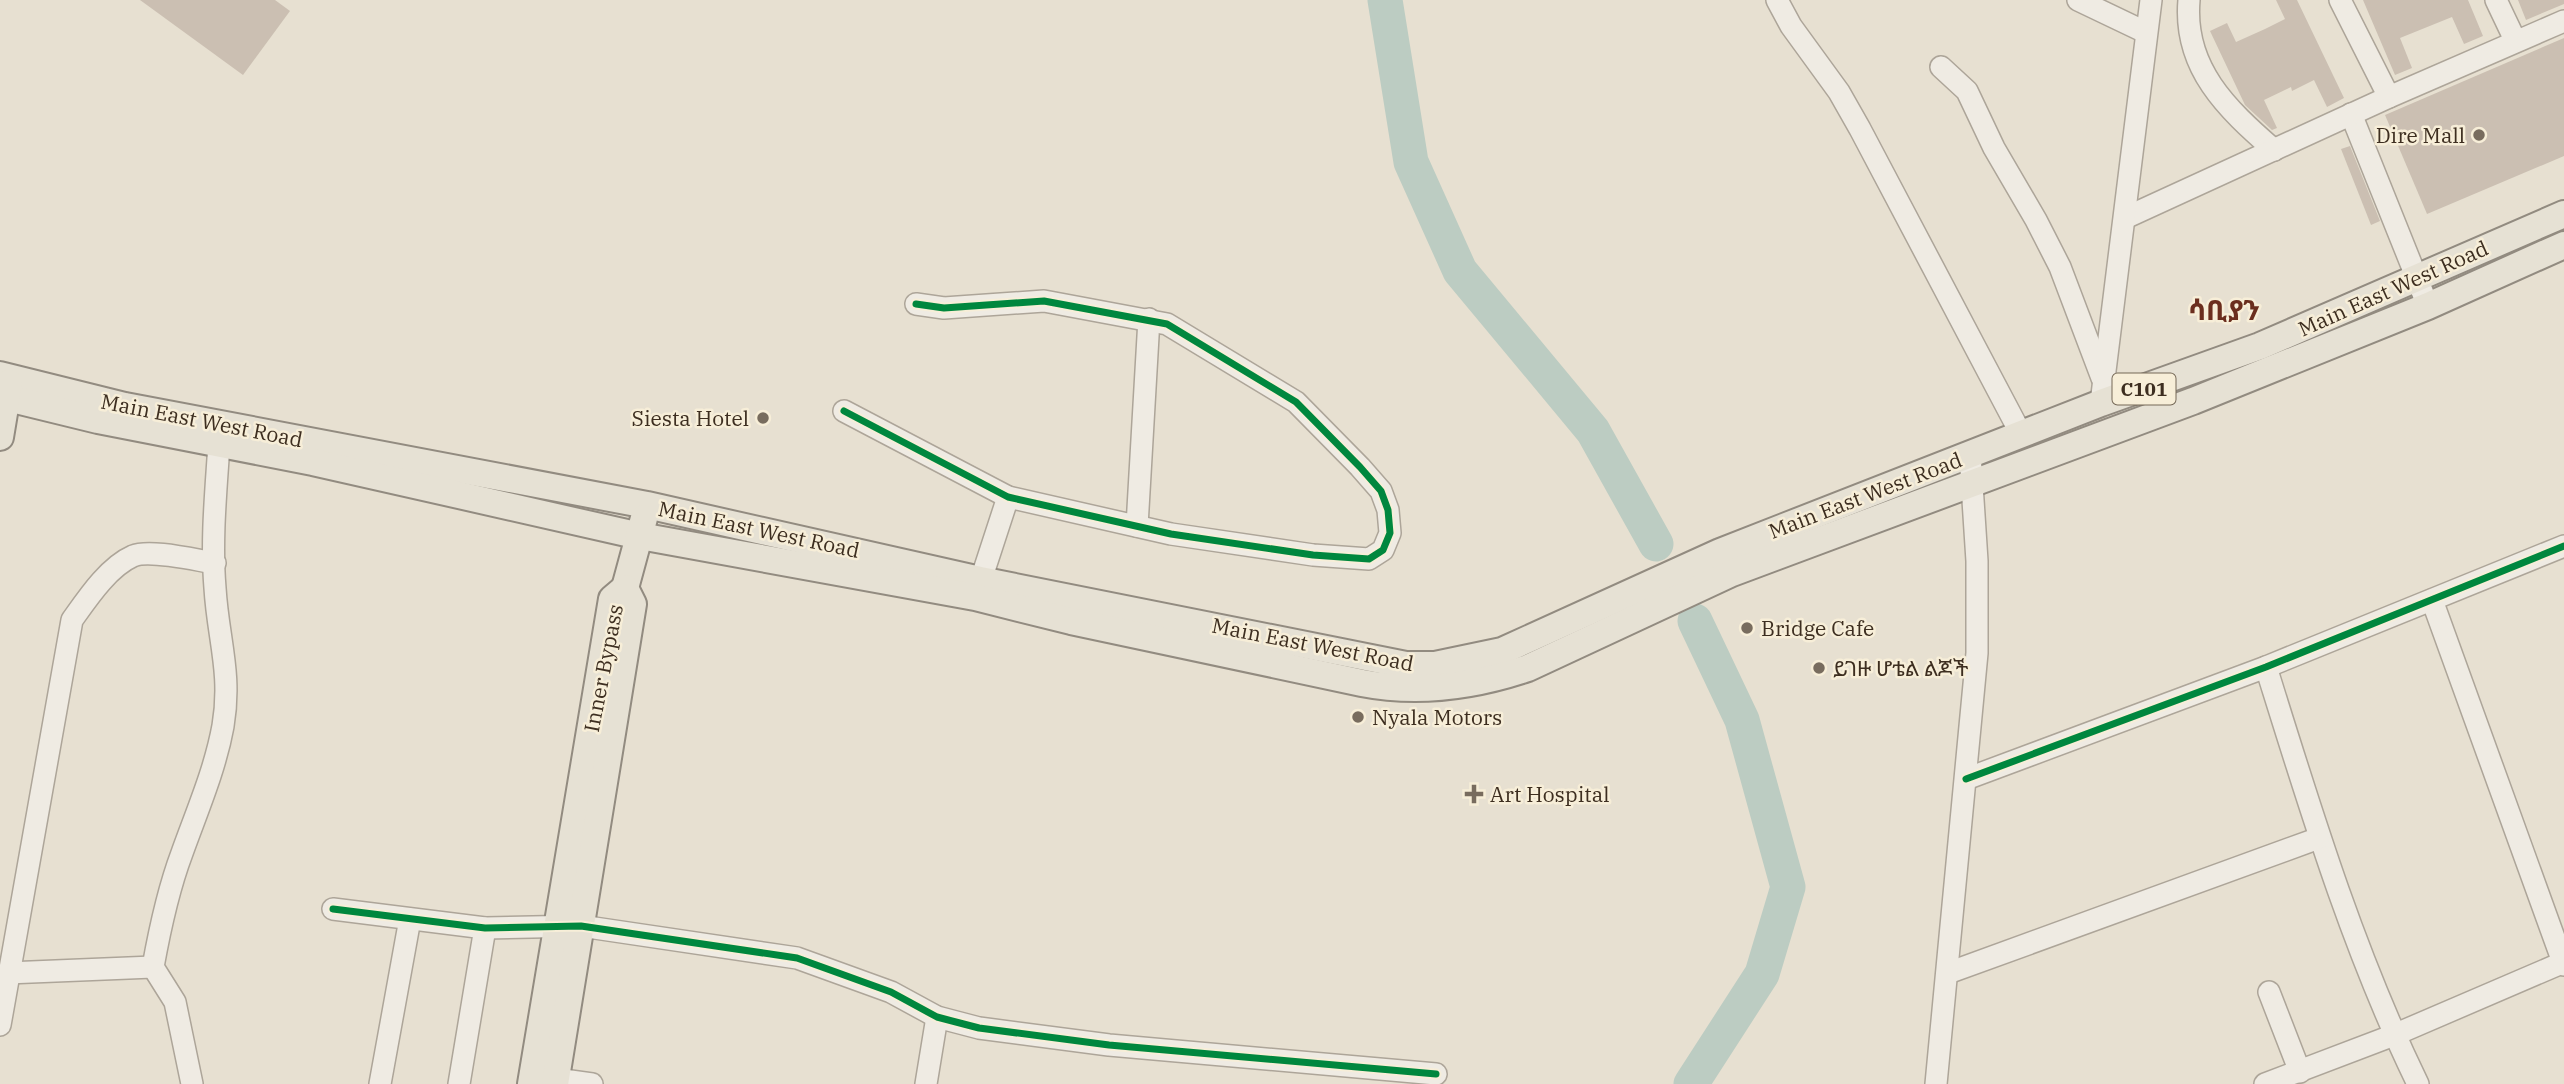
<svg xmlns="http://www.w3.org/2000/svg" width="2564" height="1084" font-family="'IBM Plex Serif','Noto Sans Ethiopic',serif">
<rect width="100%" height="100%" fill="#e7e0d1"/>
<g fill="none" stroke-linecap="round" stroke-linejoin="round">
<g stroke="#bcccc2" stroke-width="35">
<path d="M1385,0L1411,162L1460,271L1593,431L1656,544"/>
<path d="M1691,1084L1762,974L1788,887L1742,720L1695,621"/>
</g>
</g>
<g fill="#cbbfb2">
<path d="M140,0H275L290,11L243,75Z"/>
<path d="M2276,0H2297L2344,98L2327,107L2314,80L2292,91L2291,87L2264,100L2277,128L2272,130L2245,105L2210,31L2227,23L2236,42L2265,29L2285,19Z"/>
<path d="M2363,0H2468L2483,36L2464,44L2452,17L2400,38L2412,68L2395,75Z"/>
<path d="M2518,0H2564V4L2526,20Z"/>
<path d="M2564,38V156L2427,214L2385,115Z"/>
<path d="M2350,146L2380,221L2371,225L2341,149Z"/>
</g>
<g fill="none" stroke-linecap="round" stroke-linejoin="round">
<defs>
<g id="minor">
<path d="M1777,0L1791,26L1839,92L1860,129L2021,434"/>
<path d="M2078,0L2145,32"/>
<path d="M2189,0C2183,68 2227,109 2274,150"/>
<path d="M2340,0L2389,97"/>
<path d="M2496,0L2515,40"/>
<path d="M1941,67L1967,91L1994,148L2036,220L2060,267L2102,378"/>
<path d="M2351,114L2428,306"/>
<path d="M2125,218L2389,97L2564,21"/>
<path d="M2101,403L2151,0"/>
<path d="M844,411L1008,497L1171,534L1313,555L1369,559L1383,550L1390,533L1388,510L1381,491L1360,467L1296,402L1167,324L1044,301L944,308L916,304"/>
<path d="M1137,526L1149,319"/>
<path d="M976,595L1008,497"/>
<path d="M2432,600L2564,965"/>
<path d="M2266,667C2310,808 2353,951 2418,1084"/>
<path d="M1966,779L2266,667L2564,546"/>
<path d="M333,909L485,928L581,926L797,958L891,992L937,1017L979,1028L1109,1045L1436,1074"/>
<path d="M7,973L153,967"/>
<path d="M1948,973L2319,838"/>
<path d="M2269,992L2300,1072"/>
<path d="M0,1025L72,620C87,599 108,567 133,556C150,549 195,560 215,563"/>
<path d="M556,1079L592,1084"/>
<path d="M192,1084L175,1002L153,967C160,928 168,890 182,853C197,811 215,770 223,726C232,673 218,639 215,588C211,540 216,491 219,444L222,431"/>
<path d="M380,1084L410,919"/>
<path d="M459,1084L485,928"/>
<path d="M926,1084L937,1017"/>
<path d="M1936,1084L1977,653V561L1970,454"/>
<path d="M2265,1084L2394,1035L2564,962"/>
</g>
<g id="major">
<path d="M0,375L125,406L647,505L980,580L1406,665H1435L1502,651L1720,552L2101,403L2260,346L2564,214"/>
<path d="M0,396L98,420L313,462L640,536L975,597L1071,621L1362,683C1418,694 1475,686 1528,668L1732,573L2193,401L2428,306L2564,245"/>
<path d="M0,437L9,383"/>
<path d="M625,588L644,518"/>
<path d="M531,1084L612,599L625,588"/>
<path d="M555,1084L633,604L625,588"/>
</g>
</defs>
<use href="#minor" stroke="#ada599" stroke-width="24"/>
<use href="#major" stroke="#928b80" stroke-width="30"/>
<use href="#minor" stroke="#efebe3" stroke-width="21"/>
<use href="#major" stroke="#e6e1d4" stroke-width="26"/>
<defs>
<g id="cycleway">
<path d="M844,411L1008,497L1171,534L1313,555L1369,559L1383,550L1390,533L1388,510L1381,491L1360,467L1296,402L1167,324L1044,301L944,308L916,304"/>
<path d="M1966,779L2266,667L2564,546"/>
<path d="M333,909L485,928L581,926L797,958L891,992L937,1017L979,1028L1109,1045L1436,1074"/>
</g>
</defs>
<use href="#cycleway" stroke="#f7eed8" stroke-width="11"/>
<use href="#cycleway" stroke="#00873e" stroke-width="7"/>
</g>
<g fill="#786c5e" stroke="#f7eed8" stroke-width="2.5">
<circle cx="2479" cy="135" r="7"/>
<circle cx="763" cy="418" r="7"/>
<circle cx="1747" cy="628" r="7"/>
<circle cx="1819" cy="668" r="7"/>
<circle cx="1358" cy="717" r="7"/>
<path d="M1470.5 783.5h7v7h7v7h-7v7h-7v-7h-7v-7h7z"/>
</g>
<g text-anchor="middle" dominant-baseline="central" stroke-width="5" stroke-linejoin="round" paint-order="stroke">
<rect fill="#f7eed8" stroke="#756857" stroke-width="2" x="2112.5" y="373.5" width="63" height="31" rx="5"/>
<g font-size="19" font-weight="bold" fill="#3d2e20">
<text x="2144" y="389">C101</text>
</g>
<g font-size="21" fill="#3d2e20" stroke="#f7eed8" text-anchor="start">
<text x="2465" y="135" text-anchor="end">Dire Mall</text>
<text x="749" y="418" text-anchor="end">Siesta Hotel</text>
<text x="1761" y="628">Bridge Cafe</text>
<text x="1833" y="668">ይገዙ ሆቴል ልጆች</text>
<text x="1372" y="717">Nyala Motors</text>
<text x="1490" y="794">Art Hospital</text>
</g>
<g font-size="21" fill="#3d2e20" stroke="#f7eed8">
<text transform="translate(2393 288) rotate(-24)">Main East West Road</text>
<text transform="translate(202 420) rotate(11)">Main East West Road</text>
<text transform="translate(1865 495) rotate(-21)">Main East West Road</text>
<text transform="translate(759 529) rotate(12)">Main East West Road</text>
<text transform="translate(1313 644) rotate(11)">Main East West Road</text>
<text transform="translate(603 668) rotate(-79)">Inner Bypass</text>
</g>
<g font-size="28" font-weight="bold" fill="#6b2e1e" stroke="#f7eed8">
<text x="2224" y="309">ሳቢያን</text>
</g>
</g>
</svg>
